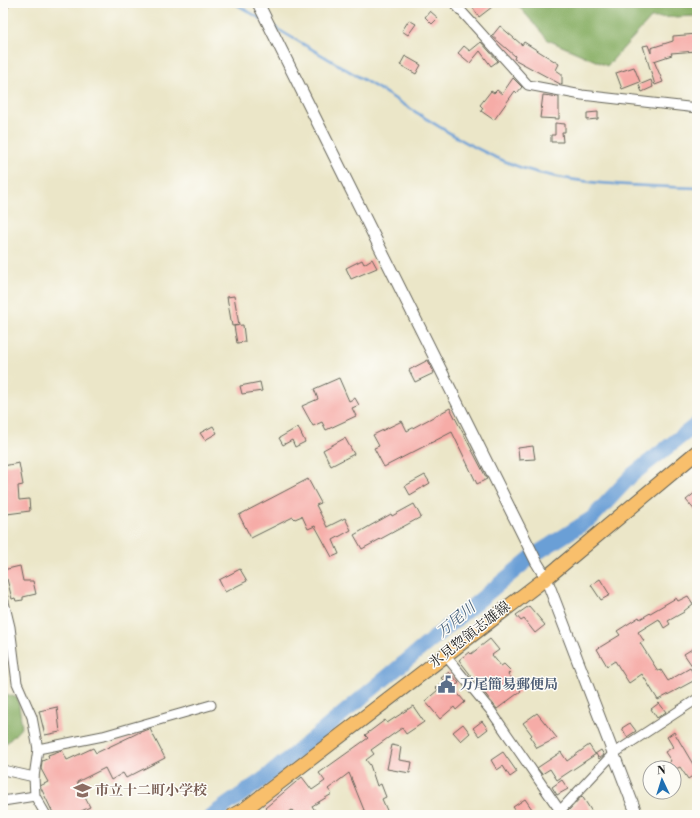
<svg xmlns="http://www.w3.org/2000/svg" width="700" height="818" font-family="'Libre Bodoni','Noto Serif JP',serif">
<rect width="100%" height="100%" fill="#fdfcf7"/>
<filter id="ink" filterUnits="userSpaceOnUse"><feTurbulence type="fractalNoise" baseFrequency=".025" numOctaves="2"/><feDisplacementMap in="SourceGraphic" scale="8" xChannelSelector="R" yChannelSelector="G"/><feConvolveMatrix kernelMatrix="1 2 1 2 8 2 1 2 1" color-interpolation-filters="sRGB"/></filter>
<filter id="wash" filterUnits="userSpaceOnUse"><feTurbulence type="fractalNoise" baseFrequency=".012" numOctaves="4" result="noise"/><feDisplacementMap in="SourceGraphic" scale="16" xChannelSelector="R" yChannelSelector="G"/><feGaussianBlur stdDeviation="0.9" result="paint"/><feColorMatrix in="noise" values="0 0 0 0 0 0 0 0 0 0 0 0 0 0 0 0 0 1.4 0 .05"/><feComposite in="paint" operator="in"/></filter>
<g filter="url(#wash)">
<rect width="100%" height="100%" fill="#ebe6c8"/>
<g fill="#87ae64" stroke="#526540">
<path d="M516,3H697V16L651,18L607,66L548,40Z"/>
<path d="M3,693L18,698L22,727L7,743L3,739Z"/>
</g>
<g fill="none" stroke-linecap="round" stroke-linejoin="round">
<g stroke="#6a9fd6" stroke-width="2.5">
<path d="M234,3L261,19"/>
<path d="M274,27C313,50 353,73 392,97C433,123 476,152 522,168C577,186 640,185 697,188"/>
</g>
<path stroke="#6a9fd6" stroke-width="15" d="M212,815L265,778L534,555L592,518L632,475L697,424"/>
</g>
<g id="blocks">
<g fill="#f6aca7">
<path d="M479,3H489L492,7L479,17L473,8Z"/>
<path d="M430,11L438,18L432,24L425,17Z"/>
<path d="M409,20L416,24L408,35L402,31Z"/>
<path d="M500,26L522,45L524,42L559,64L556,70L562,74V85L514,59L515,56L492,36Z"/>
<path d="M697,34V51L671,53L672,55L654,61L663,82L655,85L643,46L648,45L651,53V48L673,41V36Z"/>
<path d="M481,42L498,61L491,66L480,51L470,63L458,53L464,46L470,51Z"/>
<path d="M405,56L421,65L416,74L400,65Z"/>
<path d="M634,67L640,82L622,89L616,73Z"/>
<path d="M513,78L522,87L517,93L515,91L494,120L481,111L483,108L480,105L491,91L494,93L497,90L502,94Z"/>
<path d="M651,80L653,87L642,92L639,85Z"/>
<path d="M543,95L559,97V119L540,118Z"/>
<path d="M598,112V119L587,120V113Z"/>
<path d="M555,123L565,124V132H562L563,142H551V135H555Z"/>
<path d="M372,259L377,268L351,279L346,268L362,260L364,264Z"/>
<path d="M234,296L239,325L232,326L227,297Z"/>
<path d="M243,325L245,342L237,343L234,326Z"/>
<path d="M428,360L434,373L415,382L409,370Z"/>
<path d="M339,378L349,401L355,398L359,405L352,408L356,416L326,430L322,422L313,426L302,406L318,399L314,389Z"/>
<path d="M260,382L262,391L242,394L240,386Z"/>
<path d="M450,408L487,479L477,484L452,432L384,467L374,448L379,446L373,435L402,421L407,431Z"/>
<path d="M213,426L217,433L205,440L200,433Z"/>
<path d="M298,427L305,442L295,447L292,440L283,445L279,438Z"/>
<path d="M345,438L354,454L331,466L323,450Z"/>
<path d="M533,446L535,459L519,460L518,448Z"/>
<path d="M19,463L23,485L18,486L19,500L29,499L30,511L7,514L3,488V466Z"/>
<path d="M425,475L430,483L410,495L405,486Z"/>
<path d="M308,479L321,503L316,505L327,527L345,518L351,530L333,540L339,554L332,557L315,526L308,529L302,516L295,519L293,517L251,538L239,515Z"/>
<path d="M697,491V513L686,500Z"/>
<path d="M414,504L421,517L362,549L354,535L391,514L392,516Z"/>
<path d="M20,566L23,581H33L36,594L23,597V600L16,601L15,598L12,599L7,579L3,580V570Z"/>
<path d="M240,569L247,581L225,592L219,580Z"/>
<path d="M600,579L610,595L601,600L591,585Z"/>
<path d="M688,596L693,604L684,611V612L668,621L670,624L664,628L659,619L638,632L644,641L640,643L658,671L661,670L668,681L690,668L697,679L658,700L642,674L629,683L615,661L607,666L597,649L620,635L617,631L639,617L640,619L676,598L678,601Z"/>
<path d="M529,606L545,625L535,633L524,619L521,621L516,615Z"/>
<path d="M490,639L499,650L492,655L501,666L504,664L511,671L508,674L521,691L497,709L459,660L469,652L471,654Z"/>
<path d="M697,646V673L684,654Z"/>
<path d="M449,672L459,683L453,688L465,702L456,710L454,707L440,719L425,701L438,690L436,688L444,681L441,678Z"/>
<path d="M659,703L666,712L657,718L651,709Z"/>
<path d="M413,706L424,722L406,734L402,728L371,750L374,754L366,760L370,765L377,786L381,784L386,797L382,799L389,815H366L349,773L328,789L332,794L312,806L316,812L312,815H296L292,810L285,815H271L265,808L302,777L312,790L325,781L319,773L368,738L365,735L385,720L387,723Z"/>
<path d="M57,707L60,732L45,735L39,711Z"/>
<path d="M537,713L557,738L537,748L530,737L532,735L523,723Z"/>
<path d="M482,721L488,729L479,736L473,728Z"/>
<path d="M630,723L636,731L627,737L622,728Z"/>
<path d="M463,724L470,733L461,741L453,732Z"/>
<path d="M150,729L165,758L126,778L123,773L111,780L105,768L77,782L90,807L73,815H54L40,786L48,782L41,769L42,761L49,758L48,755L62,750L67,760L93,748L96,753L140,732Z"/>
<path d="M674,732L697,771V773L688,779L680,767L676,769L675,767L671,768L668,763L671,761L665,752L673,747L667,737Z"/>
<path d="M392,745L401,747L399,760L412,762L410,773L387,769Z"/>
<path d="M589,745L595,754L601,750L604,755L599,759L596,754L557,780L550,769L542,774L537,768L561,752L567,761Z"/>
<path d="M503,752L517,772L510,777L503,766L497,770L491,760Z"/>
<path d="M562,780L568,789L557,795L552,787Z"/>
<path d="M582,796L594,815H569L568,811Z"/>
<path d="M525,799L534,812L530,815H519L513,807Z"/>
</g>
</g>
</g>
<g filter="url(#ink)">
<use href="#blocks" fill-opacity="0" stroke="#646358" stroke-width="1"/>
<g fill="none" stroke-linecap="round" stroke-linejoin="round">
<defs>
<g id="minor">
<path d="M454,3L528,85L582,95L697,108"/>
<path d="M3,5L5,3"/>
<path d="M3,598L10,627L17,683L32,717L38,749L34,777L35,796L46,815"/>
<path d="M445,655L491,711L563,815"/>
<path d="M38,749L103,736L211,705"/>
<path d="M3,770L34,777"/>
<path d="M3,801L35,796"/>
<path d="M557,814L613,754L697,699"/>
</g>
<path id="tertiary" d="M258,3L537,563L546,578L637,815"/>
<path id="primary" d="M234,815L245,809L546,578L697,452"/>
</defs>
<use href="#minor" stroke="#646358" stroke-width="11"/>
<use href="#tertiary" stroke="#646358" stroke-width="13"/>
<use href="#primary" stroke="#646358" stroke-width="16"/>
<use href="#minor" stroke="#fff" stroke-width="9"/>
<use href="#tertiary" stroke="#fff" stroke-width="11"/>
<use href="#primary" stroke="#f8bf6c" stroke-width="14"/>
</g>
</g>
<defs>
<symbol id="civic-bare" viewBox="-9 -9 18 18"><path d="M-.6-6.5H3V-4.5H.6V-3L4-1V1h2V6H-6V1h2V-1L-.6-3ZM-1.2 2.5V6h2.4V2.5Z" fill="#5c6f8a" stroke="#fdfcf7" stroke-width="2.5" paint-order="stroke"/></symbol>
<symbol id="school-bare" viewBox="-9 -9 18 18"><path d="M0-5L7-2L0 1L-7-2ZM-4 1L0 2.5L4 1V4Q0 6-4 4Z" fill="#8d6e63" stroke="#fdfcf7" stroke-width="2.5" paint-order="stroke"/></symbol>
</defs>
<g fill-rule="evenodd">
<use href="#civic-bare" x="434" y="672" width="25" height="25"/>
<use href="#school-bare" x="70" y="778" width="25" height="25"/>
</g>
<g text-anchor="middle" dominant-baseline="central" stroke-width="3" stroke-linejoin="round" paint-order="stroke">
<g font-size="14" fill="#1c1c1c" stroke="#fdfcf7">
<text transform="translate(470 635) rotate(-38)">氷見惣領志雄線</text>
</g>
<g font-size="14" font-weight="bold" fill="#4e5e75" stroke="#fdfcf7" text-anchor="start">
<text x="460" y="685">万尾簡易郵便局</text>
</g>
<g font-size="14" font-weight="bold" fill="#785e54" stroke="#fdfcf7" text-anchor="start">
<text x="95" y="791">市立十二町小学校</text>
</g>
<g font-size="15" font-style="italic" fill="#435e79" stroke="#fdfcf7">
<text transform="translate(456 620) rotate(-40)">万尾川</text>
</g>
</g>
<rect width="700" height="818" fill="none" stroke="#fdfcf7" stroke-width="16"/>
<g transform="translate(662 780) rotate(356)"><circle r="19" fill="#fdfcf7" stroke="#a3a29f"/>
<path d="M0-3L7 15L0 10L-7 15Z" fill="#1f6fb2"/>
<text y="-6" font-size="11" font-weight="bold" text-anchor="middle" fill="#1c1c1c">N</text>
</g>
</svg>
